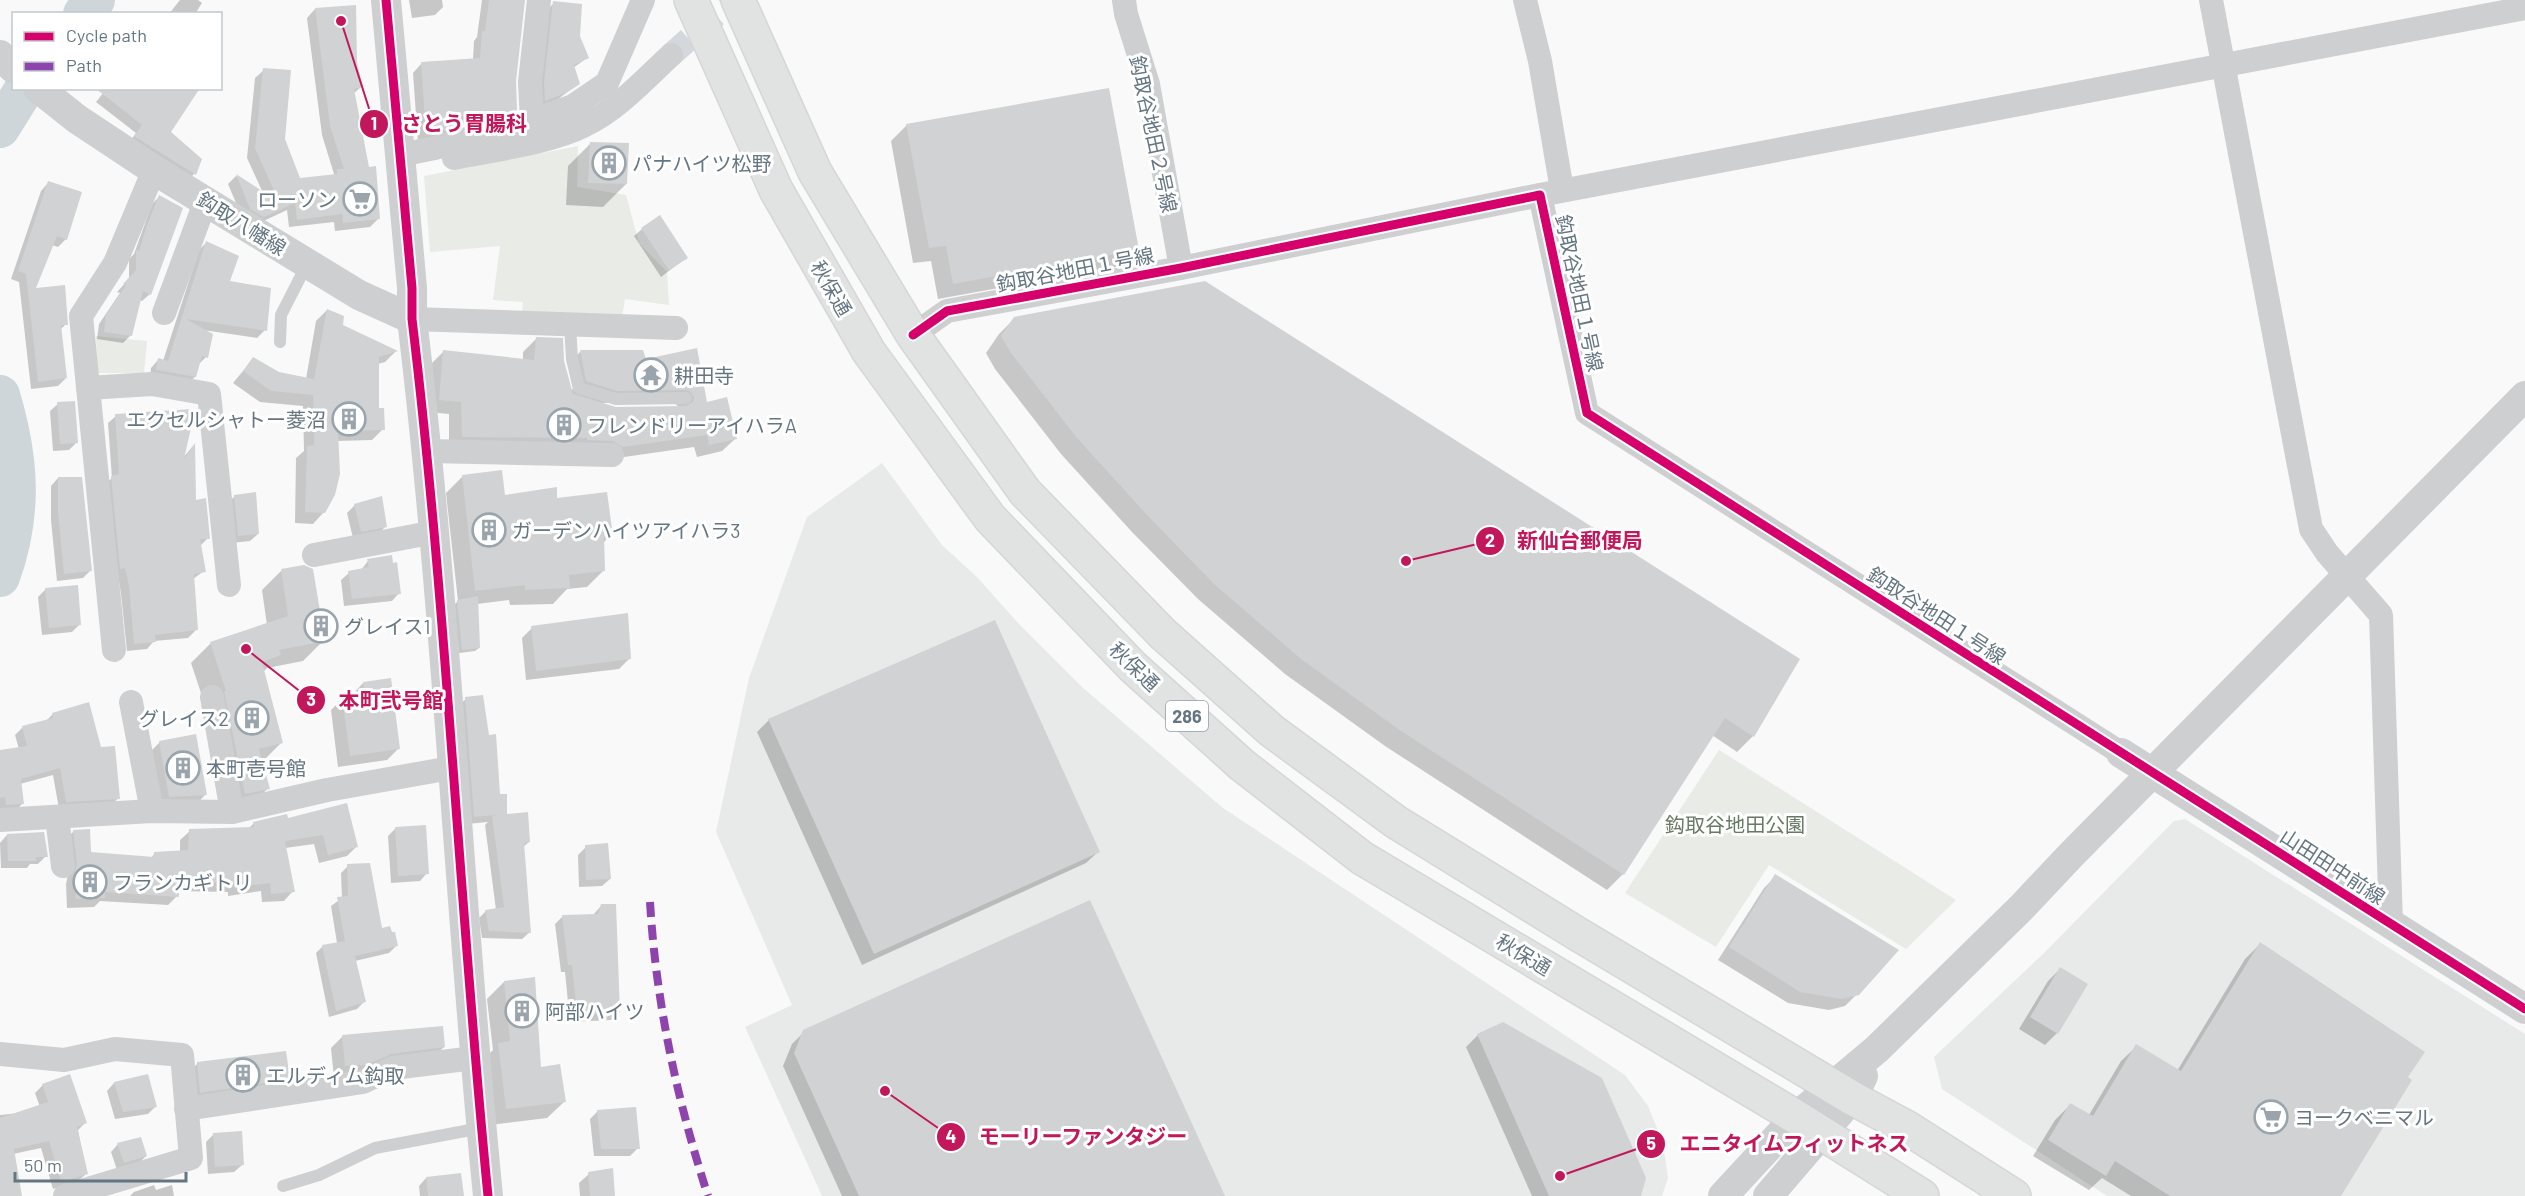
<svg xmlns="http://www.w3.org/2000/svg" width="2525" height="1196" font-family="Barlow,'Noto Sans JP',sans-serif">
<rect width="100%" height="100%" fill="#f9f9f9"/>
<g fill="#e8e9e9">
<path d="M882,463L942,545L978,578L1018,623L1082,687L1223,808L1625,1075L1648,1106L1663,1143L1668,1178L1662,1196H822L745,1027L792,1005L716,832L749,678L807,517Z"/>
<path d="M2185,819L2525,1034V1196H2107L1942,1089L1934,1057L2044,953L2174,821Z"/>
</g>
<g fill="#e8ebe6">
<path d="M578,146L577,187L626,195L639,243L667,272L669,305L625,299L622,318L522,312L523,302L493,300L500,246L430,252L424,176Z"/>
<path d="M96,336L147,341L144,373H97Z"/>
<path d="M1719,750L1956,900L1906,949L1769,865L1716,947L1625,893Z"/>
</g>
<g fill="#0003" fill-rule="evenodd">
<path d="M180,0H198L202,3L195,14H169Z"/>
<path d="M409,0H442L443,7L435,15L412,18Z"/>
<path d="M482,0H523L514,81L516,110L507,118L489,124L457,123V126L449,135L418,143L413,73L421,64L473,60L474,41L477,37Z"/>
<path d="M554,3L578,36L587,58L573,68L579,83L557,100L538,107L546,11Z"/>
<path d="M315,9L356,64L361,87L353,94L379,218L370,227L335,231L334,222L289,227L287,210L255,225L242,217L228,184L236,176L263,193L247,158L255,78L264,70L283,139L299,180L332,176L334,174L322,135L307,18Z"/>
<path d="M107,88L169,133L200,159L194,174L187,181L128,144L136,133L96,102Z"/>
<path d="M907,125L1137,250L1121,266L938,299L931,261L913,263L891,141Z"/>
<path d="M591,143L626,184L603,207L566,205L568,166Z"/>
<path d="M48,183L66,239L58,247L52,245L34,290L66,324L60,330L66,378L58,386L31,389L19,282L11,279L41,191Z"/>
<path d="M159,197L150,294L142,301L139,300L130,336L123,343L97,339L99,324L120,293L117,292L129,279V259L134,254L152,204Z"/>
<path d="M642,229L686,258L661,277L634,236Z"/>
<path d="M207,242L228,282L265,330L257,338L203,330L206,357L198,365L195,377L187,384L150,378L151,368L158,360L163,361L199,250Z"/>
<path d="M327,310L341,326L396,351L385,362L378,364V409L383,429L372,440L337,441L324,512L313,524L295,523L296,458L304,451L303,406L260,402L233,383L253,359L278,373L306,379L316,321Z"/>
<path d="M1015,318L1798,659L1753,736L1737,752L1712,735L1623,874L1607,890L1385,746L1285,674L1198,599L1132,532L1061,454L995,369L986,353L999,334Z"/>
<path d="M536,339L562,361L570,390L573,389L568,365L580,352L645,360L695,350L706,404L735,439L722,451L697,457L694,447L610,459L449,450V414L427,412L431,364L444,351L523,360V352ZM673,402L680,408L616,409L600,403Z"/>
<path d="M58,404L77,442L69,450L53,451L50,411Z"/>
<path d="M116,416L182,459L193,446L194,501L208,538L200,546L204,571L193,579L196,630L188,638L154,641L147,649L127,651L121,594L104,485L112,478L108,423Z"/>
<path d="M462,477L504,497L556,499L611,535L602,544L603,571L587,587L567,589L553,604L510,605L509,600L477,604L479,648L475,651L459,653L454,605L458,601L446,493Z"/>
<path d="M58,478L90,571L83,578L57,581L51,520V486Z"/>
<path d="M235,496L258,534L250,541L231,543L227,504Z"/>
<path d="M355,505L386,526L378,534L353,538L347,513Z"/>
<path d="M368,561L399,593L392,601L344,606L341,580L349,573L361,570Z"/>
<path d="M281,571L323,641L303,661L267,668L263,672L281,743L261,763L268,788L249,808L226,813L207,711L191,663L211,643L267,625L262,590Z"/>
<path d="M46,589L79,625L72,632L42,635L38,597Z"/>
<path d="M532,628L629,659L619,669L526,680L522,638Z"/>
<path d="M363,683L399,748L387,760L338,767L331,710L342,699L352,697V695Z"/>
<path d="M466,699L506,816L529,842L523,847L530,932L522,939L482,938L479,918L486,911L496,910L485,825L488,822L467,824L458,706Z"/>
<path d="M53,714L100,749L118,798L111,806L59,809L53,775L20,784L22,804L15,811L0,812V751L19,749L15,735L22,728L46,721Z"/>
<path d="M769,720L1098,852L1086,863L862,965L757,732Z"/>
<path d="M160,742L205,795L183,818L147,819L137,765Z"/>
<path d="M286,820L356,847L347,856L319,863L314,844L285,848L293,891L284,901L262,902L261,891L228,896V892L177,891V896L168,905L100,901L94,907L67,908L66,884L68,875L64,841L74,831L89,854L151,858L155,853L180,852V840L190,831L248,829L254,823Z"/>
<path d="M396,828L427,873L420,881L391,883L388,836Z"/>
<path d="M7,835L46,856L38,864H30L27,868H1L0,843Z"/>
<path d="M586,847L610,879L602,886L579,887L578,855Z"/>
<path d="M348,866L381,930L396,946L389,953L355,961L365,1001L357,1009L329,1017L316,953L323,946L337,943L331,906L342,898L341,873Z"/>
<path d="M1776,876L1857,994L1845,1006L1829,1010L1788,1003L1718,960L1764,888Z"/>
<path d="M601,906L619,1013L611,1020L570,1022L565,972H561L555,924L562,917L593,915Z"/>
<path d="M2260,944L2405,1078L2340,1196H2131L2102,1178L2089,1190L2033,1156L2055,1120L2071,1104L2089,1115L2121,1061L2137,1046L2177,1071L2245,959Z"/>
<path d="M2060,969L2057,1033L2045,1045L2019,1029L2048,981Z"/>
<path d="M504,982L540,1069L564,1102L547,1118L490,1125L482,1061L493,1050L487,999Z"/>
<path d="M804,1032L1224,1196H842L783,1066L792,1044Z"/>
<path d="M1478,1035L1640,1196H1532L1466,1047Z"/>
<path d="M343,1036L444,1047L432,1058L354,1076L334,1078L331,1048Z"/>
<path d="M198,1063L288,1078L265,1101L177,1114L175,1086Z"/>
<path d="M114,1083L155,1107L148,1114L115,1119L107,1091Z"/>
<path d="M43,1085L85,1123L78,1130L86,1174L78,1181L53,1189L41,1148L13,1154L18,1196H0V1115L20,1113L40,1107L35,1093Z"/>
<path d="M598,1111L638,1148L630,1156H594L590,1119Z"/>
<path d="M214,1134L242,1165L234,1172L208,1174L206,1142Z"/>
<path d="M118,1144L146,1156L138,1164L117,1170L111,1152Z"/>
<path d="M589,1174L614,1196H580L579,1183Z"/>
<path d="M426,1178L462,1196H420L419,1186Z"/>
<path d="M154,1185L156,1190L172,1185L174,1196H130L134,1192Z"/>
</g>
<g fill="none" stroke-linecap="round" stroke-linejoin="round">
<g stroke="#ced6d9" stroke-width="40">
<path d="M83,14L95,0"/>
<path d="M0,128L25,88"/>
<path d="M0,395C19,458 23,514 0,577"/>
</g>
</g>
<g fill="#d0d2d3">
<path d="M489,0H525L516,81L517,110L498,116L458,114L459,127L426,135L421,62L480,58L482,31H485Z"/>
<path d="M553,1L582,4L580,36L589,58L574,65L580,84L566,93L545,101L544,82Z"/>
<path d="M356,5L357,63L363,87L354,89L369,167L376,166L380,219L343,223L342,214L297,220L295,203L264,217L250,209L236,174L279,202L255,148L263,68L291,70L285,139L300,178L337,174V169H344L330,126L315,8Z"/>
<path d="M95,88H200L171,132L202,159L196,175L134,136L142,125Z"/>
<path d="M1109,88L1139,250L953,284L946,246L929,248L906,124Z"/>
<path d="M590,142L629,143L627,184L588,183Z"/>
<path d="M48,181L82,192L67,240L57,236L36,288L65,285L68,325H61L67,378L38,382L26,274L18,271Z"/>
<path d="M159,195L183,208L151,295L143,291L132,336L104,332L106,315L126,285L123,284L136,270V250L139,251L147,225Z"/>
<path d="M660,215L688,258L669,270L641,228Z"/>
<path d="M206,241L239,256L230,281L271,288L267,331L186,319L213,334L208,358L202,356L196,377L156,370L158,358L168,361Z"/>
<path d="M1205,281L1800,659L1754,737L1725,718L1624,875L1401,731L1301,659L1214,584L1148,516L1077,438L1011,353L1001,336L1014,317Z"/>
<path d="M327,309L344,316L343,325L398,351L379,357V408H384L385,430L338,431L340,474L335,495L325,513L305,512L307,446L314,445L313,395L271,391L243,371L253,357L279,372L314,379Z"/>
<path d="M536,337L563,338L564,361L573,394L616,407L686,406L693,402L694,397L690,391L686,390L617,391L586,381L580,350H643L646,359L697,348L707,402L727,397L737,439L709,445L707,435L623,447L613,441L587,440V438L462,437L461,402L439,400L443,350L534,360Z"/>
<path d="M75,401L78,443L60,444L57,402Z"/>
<path d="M192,409L193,419L184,459L195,443L196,500L206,498L210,539H200L206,572L194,574L198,630L155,635L156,642L134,644L129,586L125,568L120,569L111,476L119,474L115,414Z"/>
<path d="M502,470L505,495L557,487V498L607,492L613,536L604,537L605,571L569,575L570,588L525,590V585L475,591L462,475Z"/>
<path d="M58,477H82L92,571L64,574L58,512Z"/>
<path d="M256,492L259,534L238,536L234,495Z"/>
<path d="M382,496L387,527L361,532L354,504Z"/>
<path d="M392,555L393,563L397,562L401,594L352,599L348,571L369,567L367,559Z"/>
<path d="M304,565L313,569L325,641L279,650L281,655L262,662L283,743L259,749L270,789L245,794L224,691H226L210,642L288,616L281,569Z"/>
<path d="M78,585L81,625L49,628L45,588Z"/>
<path d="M478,596L480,648L462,650L457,600Z"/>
<path d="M628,613L631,659L536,671L531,626Z"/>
<path d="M995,620L1100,852L874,954L768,719Z"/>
<path d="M391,678L400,749L350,756L342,697L364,694L363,682Z"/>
<path d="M483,695L489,735L496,734L500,794H507V814L528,812L530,842L524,843L531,933L489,931L485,910L504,907L492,816L497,815L474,817L465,697Z"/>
<path d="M89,702L101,747L115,746L120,799L66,802L60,768L21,779L24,804L6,805L5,797L0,798V750L27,746L22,726L53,718L52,713Z"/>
<path d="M196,734L207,795L169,797L159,741Z"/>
<path d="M347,803L358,847L328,855L323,835L285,841L295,892L271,894L270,883L237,887V883L178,882L179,897L105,892V898L76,899L75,873L77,864L73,830L90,829L91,852L154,857V852L188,850L189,829L254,827L253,822L287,814L288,818Z"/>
<path d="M426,825L429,874L398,876L395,827Z"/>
<path d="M44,832L48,857H36V861H8L7,834Z"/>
<path d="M608,843L611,879L586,880L585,845Z"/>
<path d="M370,863L382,928L390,926L392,932H395L398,946L355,956L366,1002L336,1011L322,945L345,941L337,897L348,896L347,864Z"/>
<path d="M1775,874L1899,950L1859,995L1841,999L1800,992L1729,947Z"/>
<path d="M1090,900L1225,1196H859L794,1053L803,1030Z"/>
<path d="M601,904H616L620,1013L577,1015L572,965H568L562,915L598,914Z"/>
<path d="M2260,942L2425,1052L2408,1077L2412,1080L2341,1196H2170L2115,1161L2106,1176L2048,1140L2070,1103L2093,1116L2136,1044L2181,1071Z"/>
<path d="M2060,967L2088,984L2058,1034L2030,1017Z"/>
<path d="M535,977L541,1067L560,1064L566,1102L506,1109L498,1043L510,1041L504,981Z"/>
<path d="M1503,1022L1602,1078L1646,1178L1641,1196H1549L1477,1034Z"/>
<path d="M443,1026L445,1047L391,1054L367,1065L345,1066L342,1035Z"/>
<path d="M286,1051L290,1079L200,1093L197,1062Z"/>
<path d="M70,1074L87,1123L77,1127L88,1174L61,1182L49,1141L14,1149L22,1196H0V1118L48,1102L42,1084Z"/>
<path d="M148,1074L157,1107L123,1112L114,1082Z"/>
<path d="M636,1107L640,1149H601L597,1110Z"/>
<path d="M242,1131L244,1165L215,1167L213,1133Z"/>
<path d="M141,1137L147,1156L124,1163L117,1143Z"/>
<path d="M613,1168L615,1196H590L588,1172Z"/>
<path d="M461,1173L464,1196H428L426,1177Z"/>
</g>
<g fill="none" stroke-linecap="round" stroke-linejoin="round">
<path stroke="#d4d8dc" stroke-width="24" stroke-dasharray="24 12" stroke-linecap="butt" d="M671,55L733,0"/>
<defs>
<g id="trunk">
<path d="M691,0L776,190L869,352L990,518L1133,667L1242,765L1362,858L1796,1117L1922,1196"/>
<path d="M738,0L815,172L913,335L1025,492L1163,634L1272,731L1396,822L1576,933L1852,1098L1906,1127L2014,1196"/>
</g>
</defs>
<use href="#trunk" stroke="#d5d6d6" stroke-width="36"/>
<g stroke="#cecfd0" stroke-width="12">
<path d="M570,325L572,359L579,388L616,399L686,398"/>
<path d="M280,342L281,315L307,264"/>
<path d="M283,1186L319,1175L375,1148L481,1128"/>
</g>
<g stroke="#cecfd0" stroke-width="24">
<path d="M1124,0L1126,14L1148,84L1181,268"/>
<path d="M1525,0L1540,61L1562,190"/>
<path d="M2211,0L2311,529L2327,553L2381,615L2391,924"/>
<path d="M532,121L530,82L539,0"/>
<path d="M400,155L435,148L532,121L573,106L607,83L643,0"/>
<path d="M454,158C493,150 550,143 585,125C618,109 644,80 671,55"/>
<path d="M1540,195L2525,8"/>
<path d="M164,313L206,200"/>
<path d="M412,319L676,328"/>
<path d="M913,335L947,311L1181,268L1540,195L1587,413L2121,753"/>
<path d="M88,388L152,384L209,394L229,585"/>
<path d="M428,451L612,455"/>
<path d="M314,555L435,532"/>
<path d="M114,650L81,316L115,263L154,170"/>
<path d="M212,697L232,812"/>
<path d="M131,702L152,811"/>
<path d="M57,817L63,866"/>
<path d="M0,820L152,811L232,812L327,790L451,768"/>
<path d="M0,1054L64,1060L115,1049L182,1055L191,1158L65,1196"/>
<path d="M186,1109L363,1082L393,1068L474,1058"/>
</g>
<g stroke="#cecfd0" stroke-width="30">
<path d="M386,0L412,288V319C447,610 459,904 488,1196"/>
<path d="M0,55L14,69"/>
<path d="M38,88L77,119L154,170L359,295L412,319"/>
<path d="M2121,753L2525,1009"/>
<path d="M1723,1196L1796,1117L1877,1049L2021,908L2071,855L2525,396"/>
<path d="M1768,1196L1852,1098L1863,1076"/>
</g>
<use href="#trunk" stroke="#e1e2e2" stroke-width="33"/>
<path stroke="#8e44ad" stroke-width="8" stroke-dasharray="15 8" stroke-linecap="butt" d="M650,902C656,1003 677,1100 708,1196"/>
<defs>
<g id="cycleway">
<path d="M386,0L412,288V319C447,610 459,904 488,1196"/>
<path d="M913,335L947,311L1181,268L1540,195L1587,413L2525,1009"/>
</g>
</defs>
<use href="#cycleway" stroke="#fff" stroke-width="13"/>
<use href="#cycleway" stroke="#d6006c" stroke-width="9"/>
</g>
<defs>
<symbol id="building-ring" viewBox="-11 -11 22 22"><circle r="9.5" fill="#fff" stroke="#99a4ac" stroke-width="1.5"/><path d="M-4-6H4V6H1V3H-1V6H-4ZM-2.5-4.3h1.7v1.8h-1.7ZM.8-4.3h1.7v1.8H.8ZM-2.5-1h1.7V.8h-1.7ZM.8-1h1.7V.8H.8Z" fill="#99a4ac"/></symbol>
<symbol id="supermarket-ring" viewBox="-11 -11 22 22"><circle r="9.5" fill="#fff" stroke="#99a4ac" stroke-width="1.5"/><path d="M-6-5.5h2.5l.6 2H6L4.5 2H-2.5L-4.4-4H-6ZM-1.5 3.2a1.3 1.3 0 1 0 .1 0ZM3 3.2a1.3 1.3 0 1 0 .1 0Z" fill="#99a4ac"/></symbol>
<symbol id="temple-ring" viewBox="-11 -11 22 22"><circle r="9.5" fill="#fff" stroke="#99a4ac" stroke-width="1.5"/><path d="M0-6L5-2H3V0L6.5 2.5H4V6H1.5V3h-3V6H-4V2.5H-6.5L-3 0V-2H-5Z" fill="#99a4ac"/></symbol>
</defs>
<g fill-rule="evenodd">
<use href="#building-ring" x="590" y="144" width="38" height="38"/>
<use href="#supermarket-ring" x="341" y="180" width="38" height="38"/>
<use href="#temple-ring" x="632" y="356" width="38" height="38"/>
<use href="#building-ring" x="330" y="400" width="38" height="38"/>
<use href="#building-ring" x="545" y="406" width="38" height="38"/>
<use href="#building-ring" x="470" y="511" width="38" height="38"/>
<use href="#building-ring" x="302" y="607" width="38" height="38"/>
<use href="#building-ring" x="233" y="699" width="38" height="38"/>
<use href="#building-ring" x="164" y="749" width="38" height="38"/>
<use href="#building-ring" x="71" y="863" width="38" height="38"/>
<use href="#building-ring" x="503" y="992" width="38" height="38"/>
<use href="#building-ring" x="224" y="1056" width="38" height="38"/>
<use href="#supermarket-ring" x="2252" y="1098" width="38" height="38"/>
</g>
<g text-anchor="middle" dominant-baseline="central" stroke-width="6" stroke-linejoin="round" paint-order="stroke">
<rect fill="#fff" stroke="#939fa8" stroke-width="1.5" x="1166" y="701" width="42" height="30" rx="4.5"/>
<g font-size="18" font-weight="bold" fill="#657683">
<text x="1187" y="716">286</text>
</g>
<g font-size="20" fill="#657683" stroke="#fff">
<text transform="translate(1154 134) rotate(78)">鈎取谷地田２号線</text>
<text transform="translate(242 223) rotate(32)">鈎取八幡線</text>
<text transform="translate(1075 269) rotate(-11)">鈎取谷地田１号線</text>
<text transform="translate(832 288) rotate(60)">秋保通</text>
<text transform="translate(1580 293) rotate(78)">鈎取谷地田１号線</text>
<text transform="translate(1937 615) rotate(33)">鈎取谷地田１号線</text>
<text transform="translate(1135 666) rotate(44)">秋保通</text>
<text transform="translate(2333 866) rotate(33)">山田田中前線</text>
<text transform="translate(1524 954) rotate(31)">秋保通</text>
</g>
<g font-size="20" fill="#657683" stroke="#fff" text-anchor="start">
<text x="632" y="163">パナハイツ松野</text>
<text x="337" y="199" text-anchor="end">ローソン</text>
<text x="674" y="375">耕田寺</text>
<text x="326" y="419" text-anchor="end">エクセルシャトー菱沼</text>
<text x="587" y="425">フレンドリーアイハラA</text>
<text x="512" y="530">ガーデンハイツアイハラ3</text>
<text x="344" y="626">グレイス1</text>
<text x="229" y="718" text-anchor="end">グレイス2</text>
<text x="206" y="768">本町壱号館</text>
<text x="113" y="882">フランカギトリ</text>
<text x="545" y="1011">阿部ハイツ</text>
<text x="266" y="1075">エルディム鈎取</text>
<text x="2294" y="1117">ヨークベニマル</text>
</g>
<g font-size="20" fill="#687a64" stroke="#fff">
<text x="1735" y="824">鈎取谷地田公園</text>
</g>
</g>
<path fill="none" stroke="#c2185b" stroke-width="2" d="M341 21L374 124M1406 561L1490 541M246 649L311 700M885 1091L951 1137M1560 1176L1651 1144"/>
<g fill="#c2185b" stroke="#fff" stroke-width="2">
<circle cx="341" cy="21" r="6"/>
<circle cx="1406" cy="561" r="6"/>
<circle cx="246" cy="649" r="6"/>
<circle cx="885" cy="1091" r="6"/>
<circle cx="1560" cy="1176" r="6"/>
<circle cx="374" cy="124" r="15"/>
<circle cx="1490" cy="541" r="15"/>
<circle cx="311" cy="700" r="15"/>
<circle cx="951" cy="1137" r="15"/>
<circle cx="1651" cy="1144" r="15"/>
</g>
<g font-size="18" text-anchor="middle" font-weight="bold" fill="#fff">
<text x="374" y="130">1</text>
<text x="1490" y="547">2</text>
<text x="311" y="706">3</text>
<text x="951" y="1143">4</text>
<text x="1651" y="1150">5</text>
</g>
<g font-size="21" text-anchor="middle" font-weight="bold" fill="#c2185b" stroke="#fff" stroke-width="6" stroke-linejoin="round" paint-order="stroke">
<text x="464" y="131">さとう胃腸科</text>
<text x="1580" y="548">新仙台郵便局</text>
<text x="391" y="708">本町弐号館</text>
<text x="1083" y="1144">モーリーファンタジー</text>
<text x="1794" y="1151">エニタイムフィットネス</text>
</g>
<rect x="12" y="12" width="210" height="78" fill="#ffffff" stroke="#c1c8cd" stroke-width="1.5"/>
<rect x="24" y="32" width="30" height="9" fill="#d6006c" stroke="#c1c8cd" stroke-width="1.5"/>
<text x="66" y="42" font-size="18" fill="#657683">Cycle path</text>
<rect x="24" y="62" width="30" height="9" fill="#8e44ad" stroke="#c1c8cd" stroke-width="1.5"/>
<text x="66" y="72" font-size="18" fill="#657683">Path</text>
<path d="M15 1172v9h171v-9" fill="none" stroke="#657683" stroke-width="3"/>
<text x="24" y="1172" font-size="18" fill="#657683" stroke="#ffffff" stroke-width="4.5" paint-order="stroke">50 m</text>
</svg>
